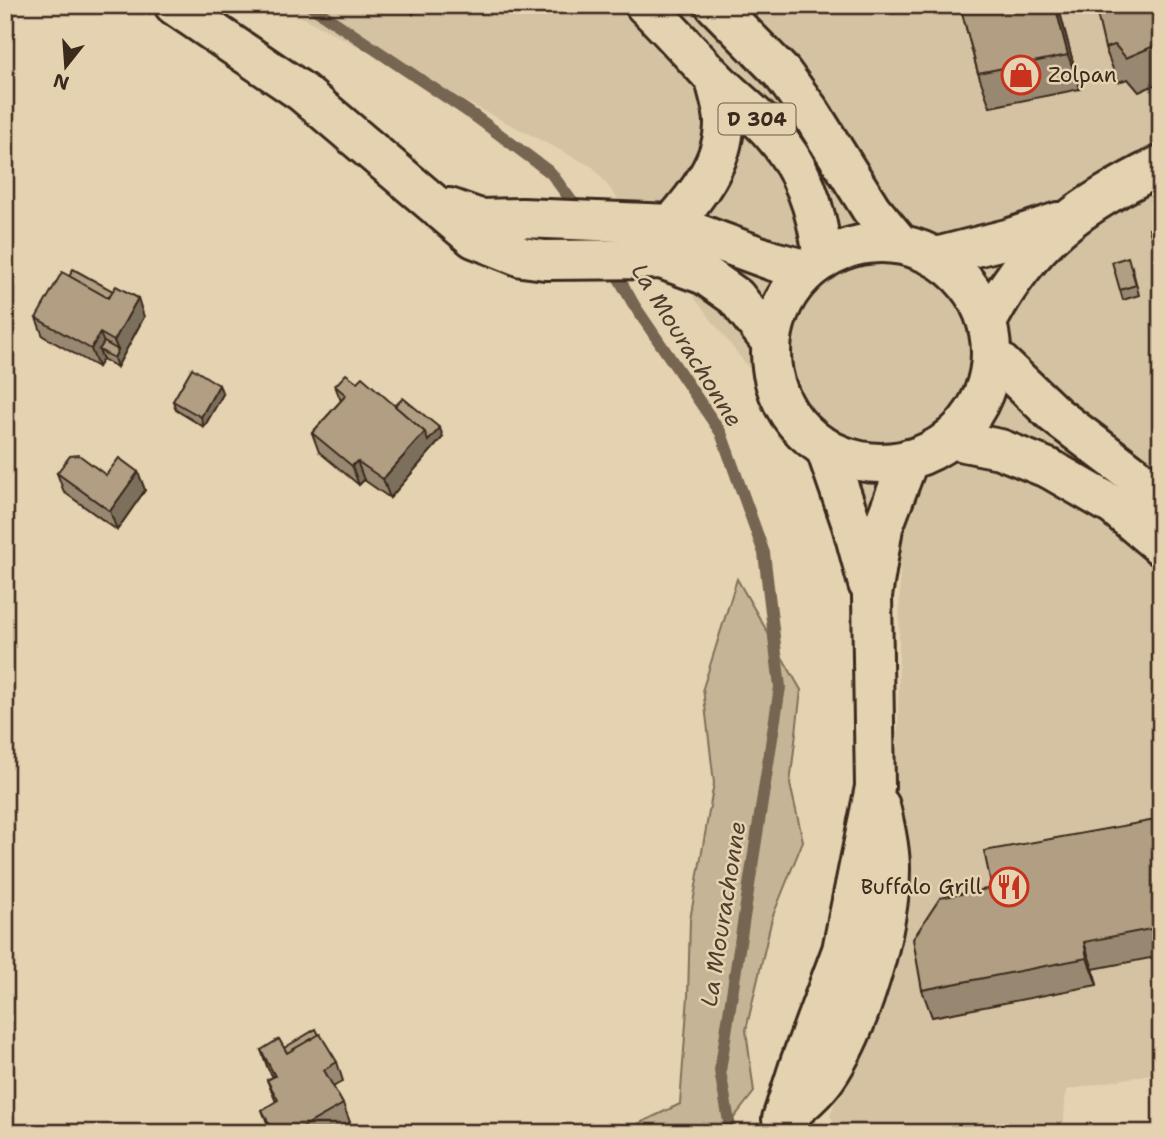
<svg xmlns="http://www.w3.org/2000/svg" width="1166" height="1138" font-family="'Shantell Sans',sans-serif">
<rect width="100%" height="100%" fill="#e5d2b0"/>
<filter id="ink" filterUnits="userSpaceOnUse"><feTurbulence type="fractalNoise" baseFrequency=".0143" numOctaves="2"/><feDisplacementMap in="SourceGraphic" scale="14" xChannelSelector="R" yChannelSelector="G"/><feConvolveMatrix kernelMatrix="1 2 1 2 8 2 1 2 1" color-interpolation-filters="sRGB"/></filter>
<g filter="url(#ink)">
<path fill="#d5c2a2" d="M278,5H1161V1072L1066,1090L1063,1133H841L830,1116L886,951L898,726L900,563L593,167Z"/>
<path fill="#c6b496" stroke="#806f5a" stroke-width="2" d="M737,579L801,690L790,784L803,841L772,918L746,1030L754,1092L722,1133H619L680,1104L688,996L690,920L714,783L703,688Z"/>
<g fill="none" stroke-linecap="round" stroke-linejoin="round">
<g stroke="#766551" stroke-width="12">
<path d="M309,5L476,117L551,173L581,214"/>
<path d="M612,266L634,305L721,433L764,553L780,687L720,1071L731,1133"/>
</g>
<defs>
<g id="tertiary">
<path d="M174,5L302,92L474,238L522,257L545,260L661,259L705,275L736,297L771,342"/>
<path d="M449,208L480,219L522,218L672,224L773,261L808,270"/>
<path d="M672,224C696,197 724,162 724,123C724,109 718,93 715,79"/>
<path d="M936,257L1007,239L1058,222"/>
<path d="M987,322C1031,239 1078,207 1161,165"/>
<path d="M825,447L852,525L868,584"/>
<path d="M785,1117C800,1105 815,1093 827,1076C860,1028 890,928 890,869C890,848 885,826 880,806"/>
<path d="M782,1119L800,1063L842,950L875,787L872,596L883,527L909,459"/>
</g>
<g id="secondary">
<circle cx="881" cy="353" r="110"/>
<path d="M991,354L1055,415L1147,485L1161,498"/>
<path d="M949,439L1000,449L1050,469L1114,506L1161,546"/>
</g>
<g id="primary">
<path d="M645,5C670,29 692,55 716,80C734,98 754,113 771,132C803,167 818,213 823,260"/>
<path d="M715,5L782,73L811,113L871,209L900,244"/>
</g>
</defs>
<use href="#tertiary" stroke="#3b2a1e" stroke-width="44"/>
<use href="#secondary" stroke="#3b2a1e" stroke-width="44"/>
<use href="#primary" stroke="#3b2a1e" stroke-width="44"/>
<use href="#tertiary" stroke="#e5d2b0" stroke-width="38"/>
<use href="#secondary" stroke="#e5d2b0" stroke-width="38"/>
<use href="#primary" stroke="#e5d2b0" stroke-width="38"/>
</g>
<g fill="#988871" stroke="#3b2a1e" stroke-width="2">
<path d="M405,5H422L413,14Z"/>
<path d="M960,5H1058L1080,89L990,107L978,73Z"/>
<path d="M1161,5V82L1139,92L1128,79L1118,82L1105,48Z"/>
<path d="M1132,267L1139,295L1123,300L1120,290Z"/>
<path d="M144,317L117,367L103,359L98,367L43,336L36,318Z"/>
<path d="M335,386L395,406L443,437L390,498L364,480L359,485L319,452L312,433L341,401Z"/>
<path d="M223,394L204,427L176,410L173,401Z"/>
<path d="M138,472L145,490L117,530L64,492L57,473L106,475Z"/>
<path d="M1161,819V956L1093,969L1097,985L932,1017L922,990L992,888Z"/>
<path d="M284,1048L337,1062L343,1081L333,1087L343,1104L350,1122L332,1133H271L262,1110L276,1102L267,1080L273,1077L268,1069L261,1050Z"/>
</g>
<g fill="#7c6f5c" stroke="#3b2a1e" stroke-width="2">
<path d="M410,5H422L413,14Z"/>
<path d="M1055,5H1058L1080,89L1068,55Z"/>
<path d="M6,200L9,209L5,218V201Z"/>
<path d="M138,298L144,317L117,367L114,358L118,350L114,341Z"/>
<path d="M100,333L107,351L99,350L103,359L98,367L91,349Z"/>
<path d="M219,385L223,394L204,427L201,417Z"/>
<path d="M440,428L443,437L390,498L383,479L425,432Z"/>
<path d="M357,461L364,480L359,485L352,466Z"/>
<path d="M138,472L145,490L117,530L110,511Z"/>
<path d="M1084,942L1093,969L1097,985L1087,958Z"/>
</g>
<g fill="#b19e83" stroke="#3b2a1e" stroke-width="2">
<path d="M960,5H1055L1068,55L978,73Z"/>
<path d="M1095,5H1161V43L1126,58L1115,45L1105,48Z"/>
<path d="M1161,225V268L1149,229Z"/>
<path d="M1128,257L1136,285L1120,290L1112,262Z"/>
<path d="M73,269L113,291L108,298L69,276Z"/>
<path d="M62,272L108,298L116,286L138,298L114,341L100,333L91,349L36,318Z"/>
<path d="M104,342L118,350L114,358L99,350Z"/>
<path d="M192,368L219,385L201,417L173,401Z"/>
<path d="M346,374L357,382L362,377L425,432L383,479L357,461L352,466L312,433L346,395L335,386Z"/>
<path d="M403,398L440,428L428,441L425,432L395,406Z"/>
<path d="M79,455L106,475L119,458L138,472L110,511L57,473L70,456Z"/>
<path d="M1161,819V927L1084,942L1087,958L922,990L913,939L940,898L992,888L984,851Z"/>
<path d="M316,1029L319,1035L287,1053L284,1048Z"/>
<path d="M320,1034L337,1062L324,1070L343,1104L292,1133H274L262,1110L278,1100L267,1080L275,1076L261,1050L279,1039L287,1053Z"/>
</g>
</g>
<defs>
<symbol id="shop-ring" viewBox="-11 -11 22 22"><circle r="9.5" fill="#e5d2b0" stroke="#c8321e" stroke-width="1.5"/><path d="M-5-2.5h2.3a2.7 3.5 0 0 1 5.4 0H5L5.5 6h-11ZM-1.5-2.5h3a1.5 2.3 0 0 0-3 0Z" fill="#c8321e"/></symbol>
<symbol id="restaurant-ring" viewBox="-11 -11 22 22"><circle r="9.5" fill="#e5d2b0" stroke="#c8321e" stroke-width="1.5"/><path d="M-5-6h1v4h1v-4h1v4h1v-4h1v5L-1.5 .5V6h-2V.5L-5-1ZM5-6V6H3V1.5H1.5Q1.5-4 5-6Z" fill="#c8321e"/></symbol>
</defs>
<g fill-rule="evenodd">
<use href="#shop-ring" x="999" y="53" width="44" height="44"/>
<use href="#restaurant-ring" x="987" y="865" width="44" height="44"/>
</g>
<g text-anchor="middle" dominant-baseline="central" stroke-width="5" stroke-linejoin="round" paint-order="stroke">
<rect fill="#e5d2b0" stroke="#6e5c4a" stroke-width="2" x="718.5" y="103.5" width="77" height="31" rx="5"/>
<g font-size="19" font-weight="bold" fill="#3b2a1e">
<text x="757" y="119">D 304</text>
</g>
<g font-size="21" fill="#3b2a1e" stroke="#e5d2b0" text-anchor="start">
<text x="1048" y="75">Zolpan</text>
<text x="982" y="887" text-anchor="end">Buffalo Grill</text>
</g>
<g font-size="23" font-style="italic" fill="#4f3e2f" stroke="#e5d2b0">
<text transform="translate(687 345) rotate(58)">La Mourachonne</text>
<text transform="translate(723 914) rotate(-81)">La Mourachonne</text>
</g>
</g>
<rect width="1166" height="1138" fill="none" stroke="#e5d2b0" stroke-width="28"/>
<rect x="14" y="14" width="1138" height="1110" fill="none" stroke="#3b2a1e" stroke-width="2.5" filter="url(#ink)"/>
<g transform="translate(66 66) rotate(197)" stroke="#e5d2b0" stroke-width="5" paint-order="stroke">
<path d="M0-5L12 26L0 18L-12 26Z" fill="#3b2a1e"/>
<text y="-10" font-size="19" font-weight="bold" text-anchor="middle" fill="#3b2a1e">N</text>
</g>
</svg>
